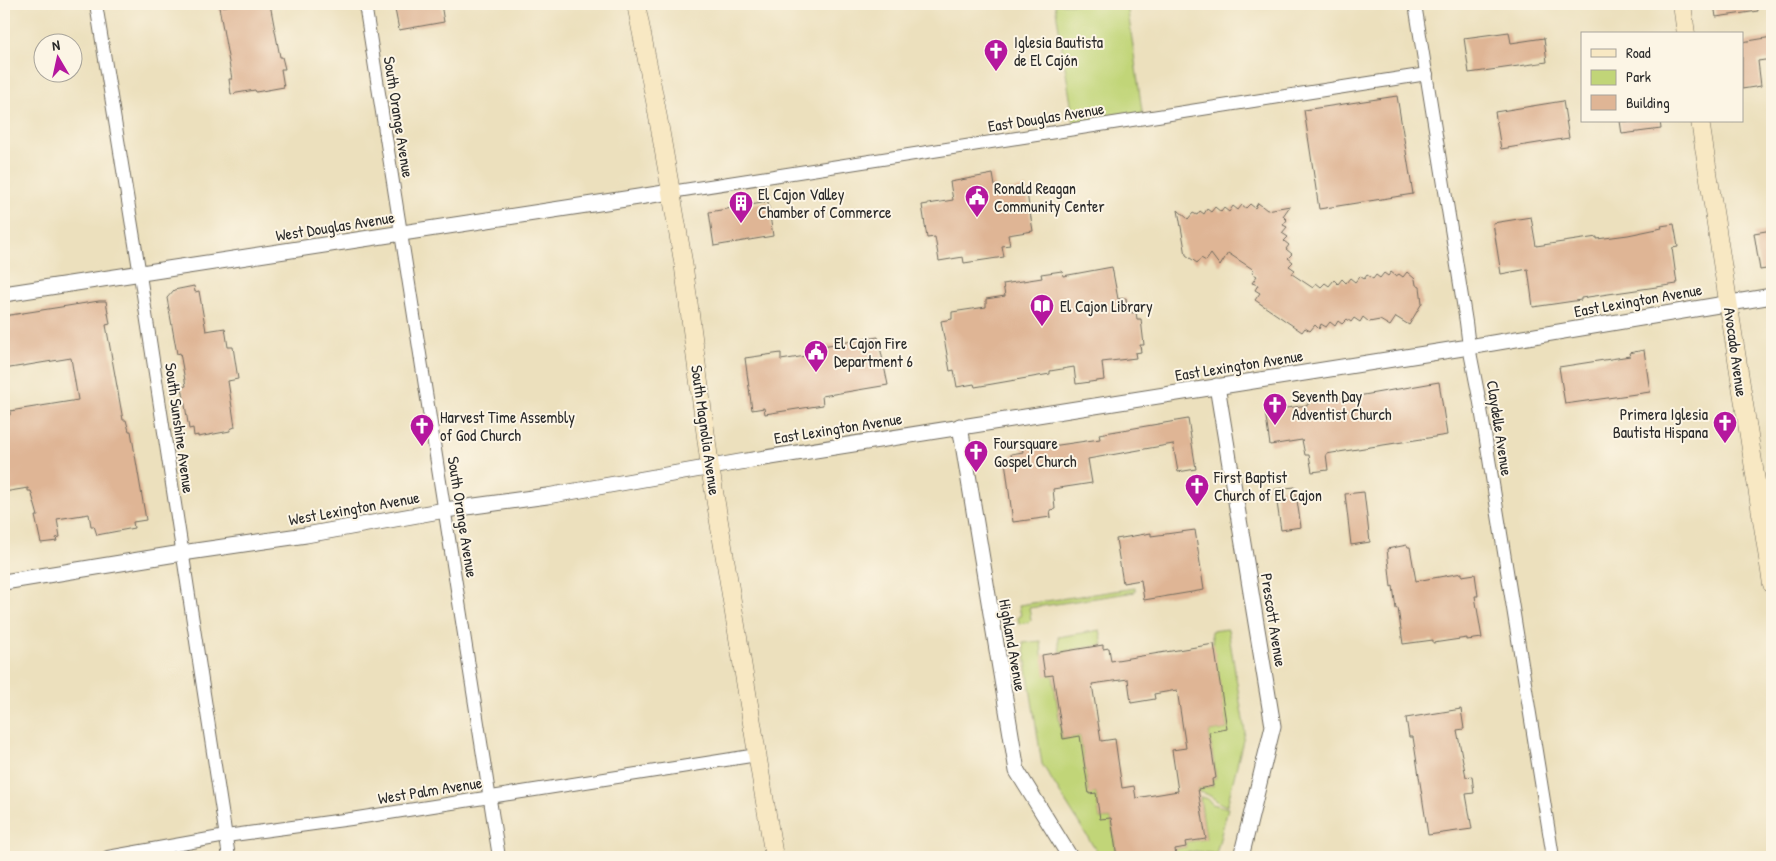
<svg xmlns="http://www.w3.org/2000/svg" width="1776" height="861" font-family="'Patrick Hand',sans-serif">
<rect width="100%" height="100%" fill="#fcf5e5"/>
<filter id="ink" filterUnits="userSpaceOnUse"><feTurbulence type="fractalNoise" baseFrequency=".02" numOctaves="2"/><feDisplacementMap in="SourceGraphic" scale="10" xChannelSelector="R" yChannelSelector="G"/><feConvolveMatrix kernelMatrix="1 2 1 2 8 2 1 2 1" color-interpolation-filters="sRGB"/></filter>
<filter id="wash" filterUnits="userSpaceOnUse"><feTurbulence type="fractalNoise" baseFrequency=".0096" numOctaves="4" result="noise"/><feDisplacementMap in="SourceGraphic" scale="20" xChannelSelector="R" yChannelSelector="G"/><feGaussianBlur stdDeviation="1.12" result="paint"/><feColorMatrix in="noise" values="0 0 0 0 0 0 0 0 0 0 0 0 0 0 0 0 0 1.4 0 .05"/><feComposite in="paint" operator="in"/></filter>
<g filter="url(#wash)">
<rect width="100%" height="100%" fill="#ece0bd"/>
<g fill="#c1d578" stroke="#768052">
<path d="M1055,4H1127L1143,118L1075,129Z"/>
<path d="M1135,588V592L1029,608L1031,620L1029,622L1019,624L1018,617L1021,616L1019,605Z"/>
<path d="M1228,629L1245,732L1227,806C1214,802 1213,794 1199,792L1198,789L1213,786L1212,779L1216,778L1209,732L1227,729L1211,631Z"/>
<path d="M1100,630L1103,645L1060,652L1058,637Z"/>
<path d="M1041,641L1042,655L1053,675L1062,739L1080,736L1089,793H1096L1100,819L1111,818L1117,857H1100L1042,764L1023,643Z"/>
<path d="M1200,797L1208,799L1212,804L1228,808L1216,854L1196,851L1175,854V849L1186,847L1185,842L1206,839Z"/>
</g>
<g id="blocks">
<g fill="#dfb595" fill-rule="evenodd">
<path d="M239,4H270L280,57H282L285,69H281L284,87L256,92L255,90L231,94L229,79H232L219,7Z"/>
<path d="M394,4H441L444,22L399,30Z"/>
<path d="M1714,4H1757L1758,11L1716,17Z"/>
<path d="M1509,32L1511,43L1544,38L1547,62L1469,73L1464,38Z"/>
<path d="M1772,37V59L1758,61L1761,86L1742,89V42Z"/>
<path d="M1397,96L1413,194L1319,209L1304,110Z"/>
<path d="M1563,101L1569,138L1501,149L1495,112Z"/>
<path d="M1620,121H1660L1661,129L1622,134Z"/>
<path d="M993,174L996,192L1026,187L1033,231L1008,235L1010,245L1002,246L1004,257L964,263L963,257L939,261L935,237L927,238L922,205L953,200L950,182Z"/>
<path d="M768,202L773,236L714,246L709,212Z"/>
<path d="M1258,203L1267,210L1290,206L1283,216L1287,220L1283,225L1287,227L1282,233L1288,237L1284,241L1289,245L1286,249L1292,254L1288,258L1293,262L1289,266L1295,270L1292,274L1313,288L1316,283L1321,287L1325,283L1329,286L1334,280L1338,284L1342,279L1346,283L1350,278L1355,282L1360,276L1364,279L1367,275L1373,279L1376,275L1380,278L1384,273L1388,276L1391,272L1396,276L1399,274L1403,277L1407,272L1415,279L1416,285L1420,287L1422,303L1409,325L1396,317L1390,326L1380,320L1369,322L1363,317L1360,322L1354,318L1351,322L1347,319L1342,324L1338,321L1335,326L1330,322L1326,327L1321,324L1319,329L1315,325L1310,331L1305,328L1302,332L1255,300L1260,293L1255,290L1258,285L1252,283L1257,276L1252,273L1254,270L1228,253L1220,266L1211,254L1206,261L1201,258L1197,263L1186,255L1178,210L1188,219L1193,213L1197,215L1200,211L1204,214L1207,209L1211,212L1215,207L1221,212L1224,208L1229,212L1233,206L1238,210L1242,205L1246,208L1250,204L1255,208Z"/>
<path d="M1531,217L1536,246L1597,237V239L1628,235L1662,228L1661,226L1674,224L1678,247L1672,248L1677,284L1581,298V300L1533,307L1528,269L1501,274L1493,223Z"/>
<path d="M1772,230V268L1760,270L1754,233Z"/>
<path d="M1112,267L1118,299L1126,298L1127,307L1130,306L1132,313L1136,312L1137,319H1141L1144,345H1140L1141,352L1135,353L1136,358L1102,362L1104,380L1076,384L1074,367L1050,371V374L975,387L974,384L957,387L954,370L950,371L941,321L952,319V312L986,307V299L1005,296L1003,284L1042,278L1041,274L1062,271L1063,276Z"/>
<path d="M194,286L195,292L199,291L206,331L225,328L228,347H233L238,379L228,381L235,427L230,429V431L198,437V435L194,436L193,428L189,429L182,387L186,386L180,353L177,354L167,298L174,290Z"/>
<path d="M99,301H106L110,324L106,325L123,420H126L129,431H131L146,520L133,522L134,528L97,535L94,526H91L89,514L57,519L60,537L56,538L57,541L41,543L35,516H38L31,491H28V488L4,492V416L10,415V411L78,400L71,358L4,369V316Z"/>
<path d="M878,337L888,385L822,396L823,405L765,414L764,408L752,410L745,358L781,353V360L818,354L816,347Z"/>
<path d="M1644,350L1650,392L1565,404L1559,367L1630,356L1629,353Z"/>
<path d="M1439,382L1447,435L1326,454L1328,470L1312,472L1309,455H1305L1302,440L1270,445L1265,411L1308,405V401L1358,396Z"/>
<path d="M1188,419L1196,469L1178,472L1173,444L1088,459L1092,483L1053,489L1055,509L1050,510L1051,517L1013,522L1005,461L1012,460L1011,454L1023,452L1022,446L1052,441V446L1100,439L1099,434Z"/>
<path d="M1295,487L1301,527L1281,530L1275,489Z"/>
<path d="M1364,492L1370,542L1351,545L1345,494Z"/>
<path d="M1195,530L1204,590L1144,600L1141,580L1123,583L1116,539L1151,533V536Z"/>
<path d="M1407,545L1408,547H1410L1416,581L1462,573V576L1475,574L1478,596H1475L1482,638L1467,640V638L1433,643V640L1403,644L1398,608L1396,609L1393,586L1391,587L1387,549Z"/>
<path d="M1214,644L1227,729L1209,732L1216,778L1212,779L1213,786L1198,789L1206,839L1185,842L1186,847L1175,849L1176,857H1151L1150,853L1117,857L1111,818L1100,819L1096,793L1089,794L1080,736L1063,739L1053,675L1045,676L1042,655L1103,645V649L1109,648L1111,661ZM1128,679L1131,703L1155,699L1154,694L1177,690L1186,748L1172,750L1178,791L1136,798L1134,786L1122,788L1115,739L1101,741L1092,684Z"/>
<path d="M1461,709L1464,729L1457,730L1466,777L1472,776L1474,793L1466,794L1472,829L1428,835L1413,737H1409L1406,718Z"/>
</g>
</g>
</g>
<g filter="url(#ink)">
<use href="#blocks" fill-opacity="0" stroke="#6f6a5e" stroke-width="1"/>
<g fill="none" stroke-linecap="round" stroke-linejoin="round">
<defs>
<g id="minor">
<path d="M96,4L140,275L229,857"/>
<path d="M365,4L499,857"/>
<path d="M1415,4L1466,322L1469,347L1480,403L1553,857"/>
<path d="M671,192L1427,74"/>
<path d="M108,857L226,836L351,819L757,755"/>
</g>
<g id="tertiary">
<path d="M4,294L671,192"/>
<path d="M1217,386L1273,726L1241,857"/>
<path d="M960,426L1017,771L1070,857"/>
<path d="M4,582L182,553L306,535L445,510L547,496L740,462L1469,347L1772,296"/>
</g>
<g id="secondary">
<path d="M636,4L656,106L683,261L710,467L774,857"/>
<path d="M1682,4L1686,34"/>
<path d="M1700,121L1772,584"/>
</g>
</defs>
<use href="#minor" stroke="#6f6a5e" stroke-width="14"/>
<use href="#tertiary" stroke="#6f6a5e" stroke-width="17"/>
<use href="#secondary" stroke="#6f6a5e" stroke-width="19"/>
<use href="#minor" stroke="#fff" stroke-width="12"/>
<use href="#tertiary" stroke="#fff" stroke-width="15"/>
<use href="#secondary" stroke="#f8e8c3" stroke-width="18"/>
</g>
</g>
<defs>
<symbol id="church-pin" viewBox="-11 -11 22 30"><path d="M0 17L-7.5 6A9.5 9.5 0 1 1 7.5 6Z" fill="#b5179e" stroke="#fcf5e5"/><path d="M-1.2-6h2.4v3.5h3.3v2.4h-3.3V6h-2.4V-.1h-3.3v-2.4h3.3Z" fill="#fff"/></symbol>
<symbol id="civic-pin" viewBox="-11 -11 22 30"><path d="M0 17L-7.5 6A9.5 9.5 0 1 1 7.5 6Z" fill="#b5179e" stroke="#fcf5e5"/><path d="M-.6-6.5H3V-4.5H.6V-3L4-1V1h2V6H-6V1h2V-1L-.6-3ZM-1.2 2.5V6h2.4V2.5Z" fill="#fff"/></symbol>
<symbol id="building-pin" viewBox="-11 -11 22 30"><path d="M0 17L-7.5 6A9.5 9.5 0 1 1 7.5 6Z" fill="#b5179e" stroke="#fcf5e5"/><path d="M-4-6H4V6H1V3H-1V6H-4ZM-2.5-4.3h1.7v1.8h-1.7ZM.8-4.3h1.7v1.8H.8ZM-2.5-1h1.7V.8h-1.7ZM.8-1h1.7V.8H.8Z" fill="#fff"/></symbol>
<symbol id="library-pin" viewBox="-11 -11 22 30"><path d="M0 17L-7.5 6A9.5 9.5 0 1 1 7.5 6Z" fill="#b5179e" stroke="#fcf5e5"/><path d="M-6-4Q-3-5.5-.7-3.5V5Q-3 3-6 4ZM6-4Q3-5.5 .7-3.5V5Q3 3 6 4Z" fill="#fff"/></symbol>
</defs>
<g fill-rule="evenodd">
<use href="#church-pin" x="982" y="37" width="28" height="38"/>
<use href="#civic-pin" x="963" y="183" width="28" height="38"/>
<use href="#building-pin" x="727" y="189" width="28" height="38"/>
<use href="#library-pin" x="1028" y="292" width="28" height="38"/>
<use href="#civic-pin" x="802" y="338" width="28" height="38"/>
<use href="#church-pin" x="1261" y="391" width="28" height="38"/>
<use href="#church-pin" x="1711" y="409" width="28" height="38"/>
<use href="#church-pin" x="408" y="412" width="28" height="38"/>
<use href="#church-pin" x="962" y="438" width="28" height="38"/>
<use href="#church-pin" x="1183" y="472" width="28" height="38"/>
</g>
<g text-anchor="middle" dominant-baseline="central" stroke-width="4" stroke-linejoin="round" paint-order="stroke">
<g font-size="16" fill="#2b2b2b" stroke="#fcf5e5" text-anchor="start">
<text x="1014" y="42">Iglesia Bautista<tspan x="1014" dy="18">de El Cajón</tspan></text>
<text x="994" y="188">Ronald Reagan<tspan x="994" dy="18">Community Center</tspan></text>
<text x="758" y="194">El Cajon Valley<tspan x="758" dy="18">Chamber of Commerce</tspan></text>
<text x="1060" y="306">El Cajon Library</text>
<text x="834" y="343">El Cajon Fire<tspan x="834" dy="18">Department 6</tspan></text>
<text x="1292" y="396">Seventh Day<tspan x="1292" dy="18">Adventist Church</tspan></text>
<text x="1708" y="414" text-anchor="end">Primera Iglesia<tspan x="1708" dy="18">Bautista Hispana</tspan></text>
<text x="440" y="417">Harvest Time Assembly<tspan x="440" dy="18">of God Church</tspan></text>
<text x="994" y="443">Foursquare<tspan x="994" dy="18">Gospel Church</tspan></text>
<text x="1214" y="477">First Baptist<tspan x="1214" dy="18">Church of El Cajon</tspan></text>
</g>
<g font-size="16" fill="#2b2b2b" stroke="#fcf5e5">
<text transform="translate(399 117) rotate(81)">South Orange Avenue</text>
<text transform="translate(1046 117) rotate(-9)">East Douglas Avenue</text>
<text transform="translate(335 226) rotate(-9)">West Douglas Avenue</text>
<text transform="translate(1638 300) rotate(-10)">East Lexington Avenue</text>
<text transform="translate(1736 352) rotate(82)">Avocado Avenue</text>
<text transform="translate(1239 365) rotate(-9)">East Lexington Avenue</text>
<text transform="translate(180 428) rotate(82)">South Sunshine Avenue</text>
<text transform="translate(838 428) rotate(-9)">East Lexington Avenue</text>
<text transform="translate(1500 428) rotate(81)">Claydelle Avenue</text>
<text transform="translate(706 430) rotate(82)">South Magnolia Avenue</text>
<text transform="translate(354 508) rotate(-10)">West Lexington Avenue</text>
<text transform="translate(463 517) rotate(81)">South Orange Avenue</text>
<text transform="translate(1274 620) rotate(81)">Prescott Avenue</text>
<text transform="translate(1013 645) rotate(80)">Highland Avenue</text>
<text transform="translate(430 790) rotate(-9)">West Palm Avenue</text>
</g>
</g>
<rect width="1776" height="861" fill="none" stroke="#fcf5e5" stroke-width="20"/>
<rect x="1581" y="32" width="162" height="90" fill="#fcf5e5" stroke="#a8a49b"/>
<rect x="1591" y="49" width="25" height="8" fill="#f8e8c3" stroke="#a8a49b"/>
<text x="1626" y="58" font-size="15" fill="#2b2b2b">Road</text>
<rect x="1591" y="70" width="25" height="15" fill="#c1d578" stroke="#a8a49b"/>
<text x="1626" y="82" font-size="15" fill="#2b2b2b">Park</text>
<rect x="1591" y="95" width="25" height="15" fill="#dfb595" stroke="#a8a49b"/>
<text x="1626" y="108" font-size="15" fill="#2b2b2b">Building</text>
<g transform="translate(58 58) rotate(351)"><circle r="24" fill="#fcf5e5" stroke="#a8a49b"/>
<path d="M0-4L9 19L0 12L-9 19Z" fill="#b5179e"/>
<text y="-8" font-size="14" font-weight="bold" text-anchor="middle" fill="#2b2b2b">N</text>
</g>
</svg>
